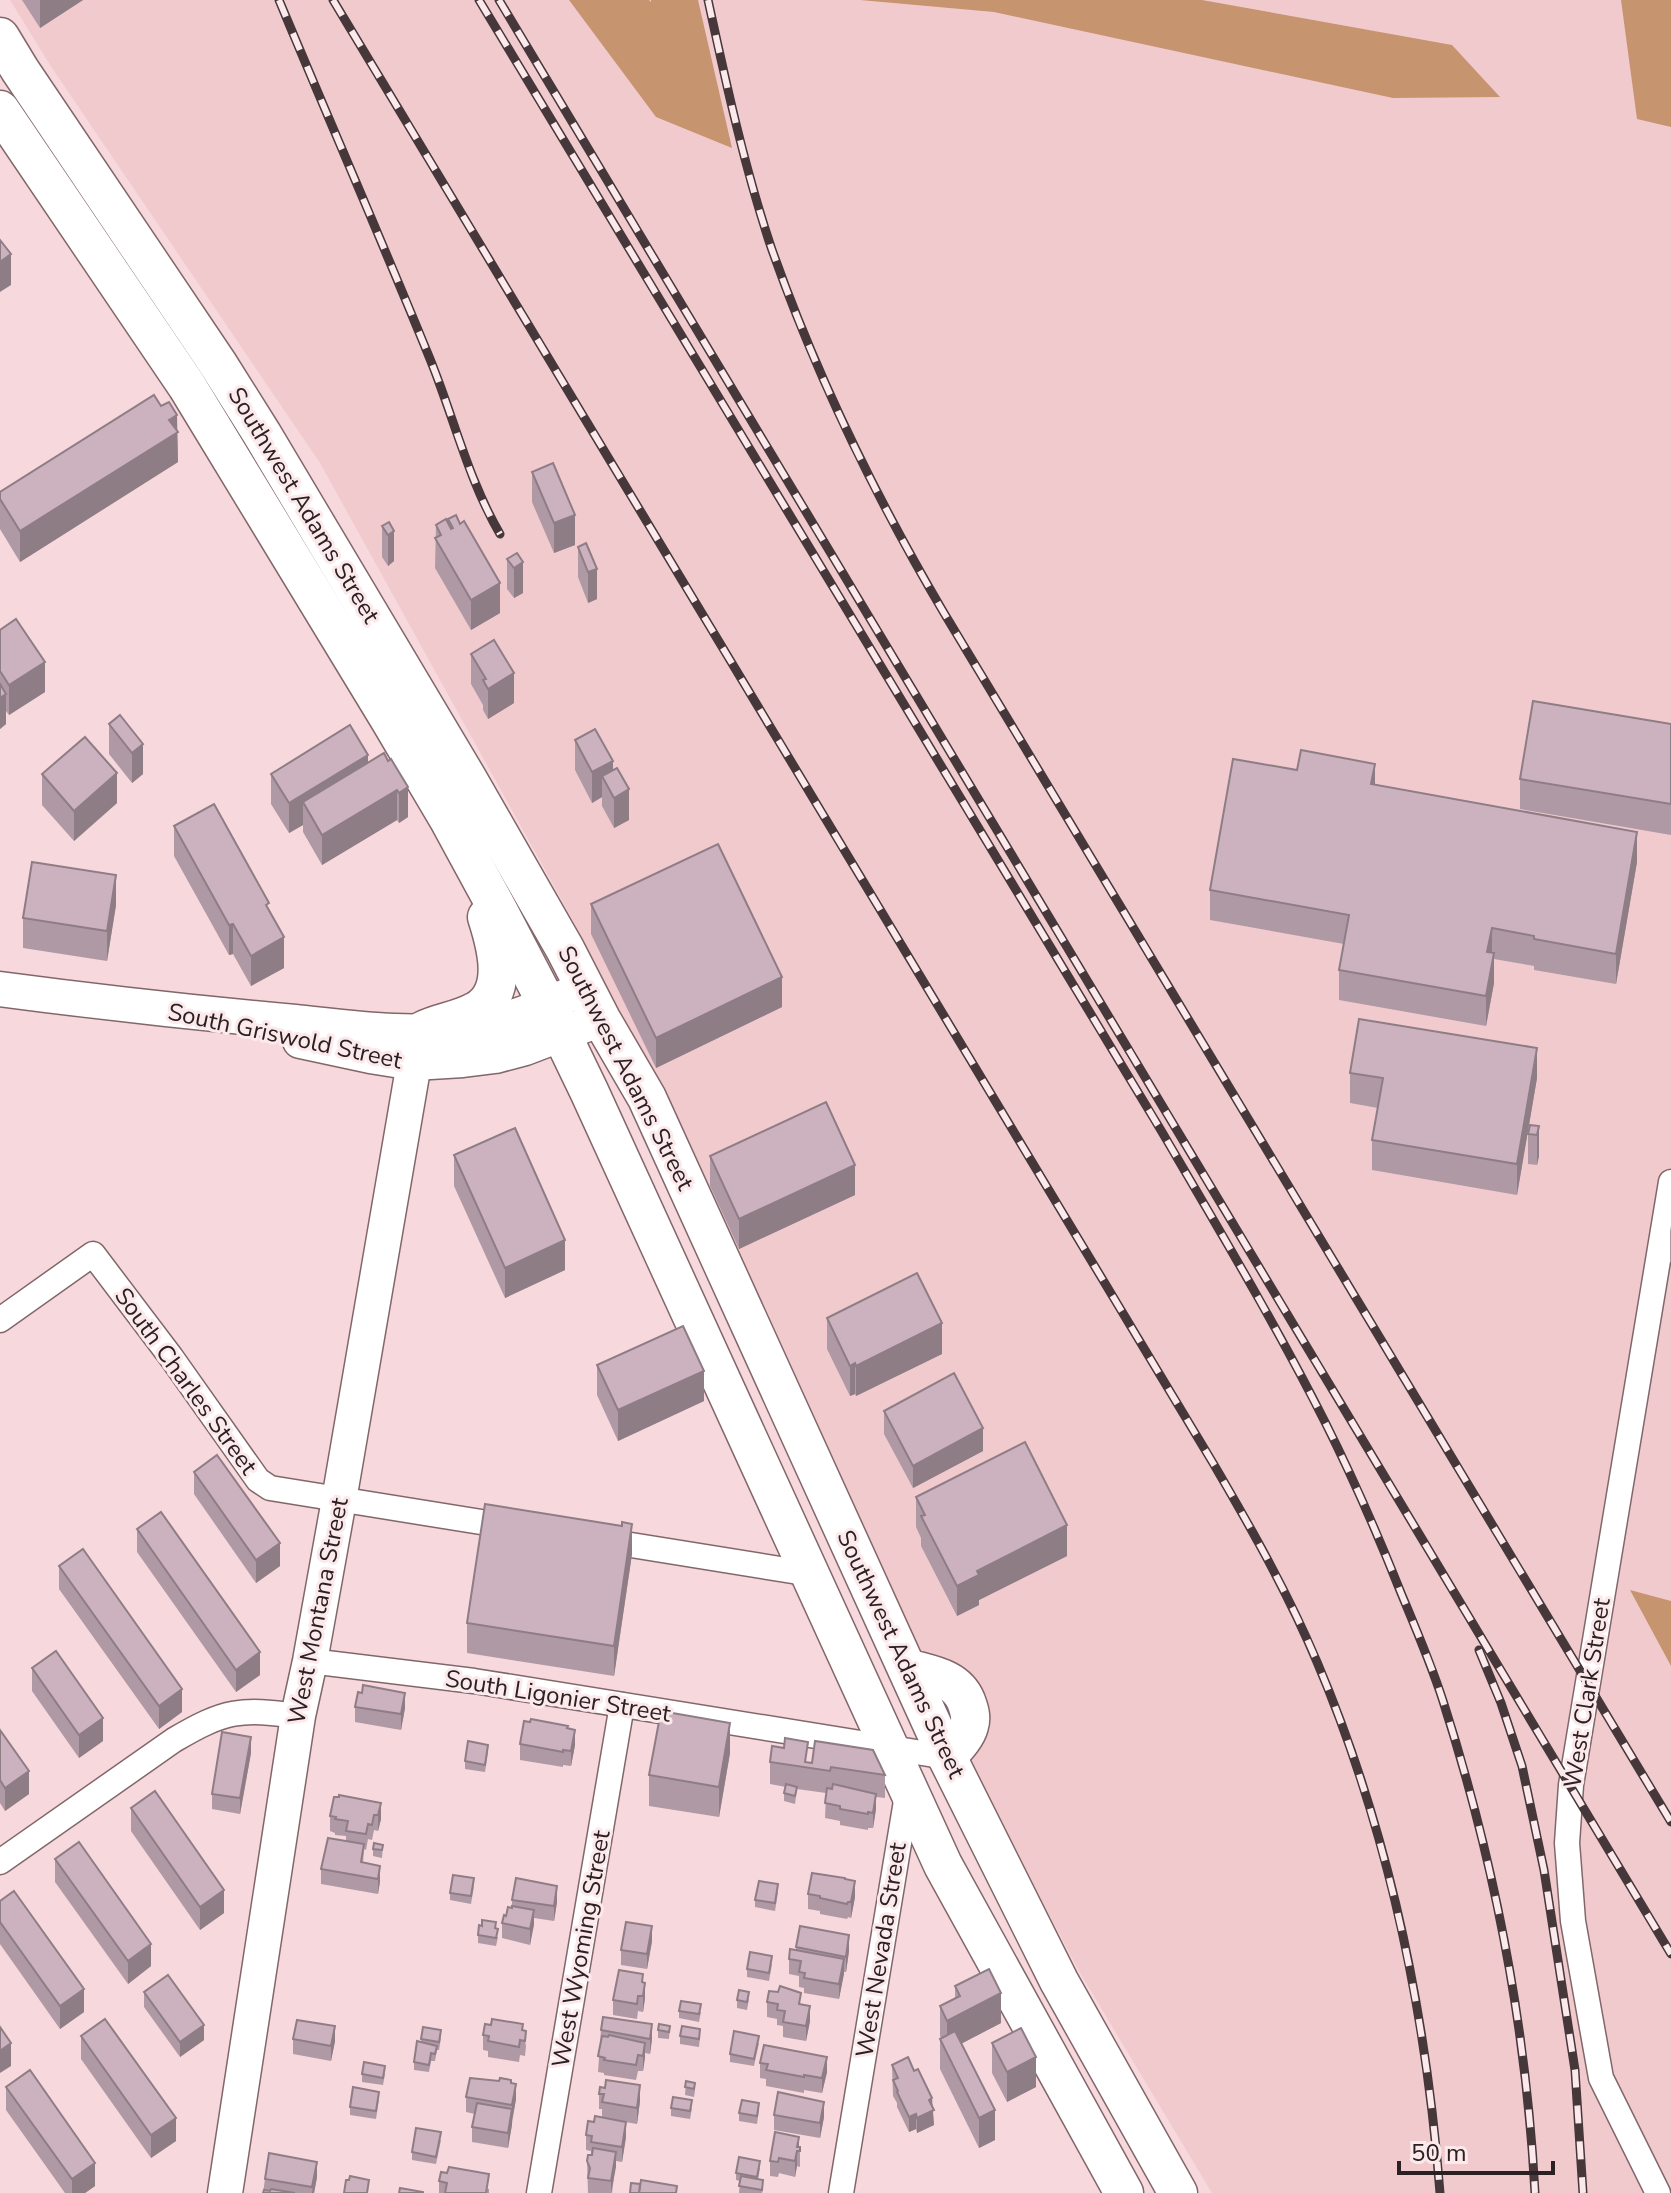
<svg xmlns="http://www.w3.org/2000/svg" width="1671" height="2193" font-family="'Nunito Sans',sans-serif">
<rect width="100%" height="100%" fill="#f7d8dc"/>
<path fill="#f1cace" d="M10,0H1671V2193H1212L1080,1973L990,1802L576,926L320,463L52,68Z"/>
<g fill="#c79470">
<path d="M569,0H649L651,2V0H698L732,148L656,117Z"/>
<path d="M860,0H1202L1452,45L1500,97L1393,98L994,12Z"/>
<path d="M1621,0H1671V127L1637,119Z"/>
<path d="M1630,1590L1671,1601V1666Z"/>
</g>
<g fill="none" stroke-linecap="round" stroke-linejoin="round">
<defs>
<g id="street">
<path d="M0,1320L93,1254L171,1357L258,1480L270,1488L512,1527"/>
<path d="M600,1540L811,1574"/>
<path d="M310,1661L474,1681L947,1757"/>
<path d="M0,1862L174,1740C225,1710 240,1708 298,1716"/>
<path d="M539,2193L622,1705"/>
<path d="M841,2193L908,1789"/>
<path d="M1658,2193L1601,2078L1573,1921L1567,1843L1571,1785L1671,1182"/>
</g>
<g id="secondary">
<path d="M0,989C98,1002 197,1013 295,1022C353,1028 413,1037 471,1027C511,1021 548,1004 585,988"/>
<path d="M300,1041L370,1056L414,1063L463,1060L495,1056L525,1048L601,1019"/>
<path d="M225,2193L298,1716L310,1661L339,1500L414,1063L422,1031"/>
</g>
<g id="primary">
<path d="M0,37L20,70L218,364L262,434L467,778L565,949L601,1019L647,1098L947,1757L1059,1981L1178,2193"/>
<path d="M0,110L187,386L390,720L448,818L498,910L547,1004L589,1091L943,1865L1124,2193"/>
<path d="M422,1031C439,1022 459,1021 476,1011C510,993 496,945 487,917"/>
<path d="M907,1668C930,1675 956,1677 966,1701C969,1709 972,1717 969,1726C966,1737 955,1748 947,1757"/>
</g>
</defs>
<use href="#street" stroke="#82676a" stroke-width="27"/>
<use href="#secondary" stroke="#82676a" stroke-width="37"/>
<use href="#primary" stroke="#82676a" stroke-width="41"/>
<use href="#street" stroke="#fff" stroke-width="24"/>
<use href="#secondary" stroke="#fff" stroke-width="34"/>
<use href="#primary" stroke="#fff" stroke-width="38"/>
<defs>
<g id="rail">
<path d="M279,0C329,120 381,239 430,359C454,418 468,479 500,534"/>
<path d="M333,0L1213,1463C1251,1528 1288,1593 1317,1662C1388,1829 1426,2013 1440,2193"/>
<path d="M479,0L1162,1132C1218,1228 1275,1323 1325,1422C1353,1478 1378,1535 1401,1593C1416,1629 1431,1664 1443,1701C1494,1860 1526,2025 1535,2193"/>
<path d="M499,0L1671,1954"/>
<path d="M708,0C726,83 744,166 771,247C816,375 875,496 944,613L1671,1822"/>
<path d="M1479,1650L1501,1703L1522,1766L1544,1870L1575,2070L1583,2193"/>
</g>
</defs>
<use href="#rail" stroke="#45373a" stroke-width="9"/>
<use href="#rail" stroke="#fce9eb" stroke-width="6" stroke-dasharray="18" stroke-linecap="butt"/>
</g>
<g fill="#af99a4">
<path d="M22,0H83L40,28Z"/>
<path d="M177,431L178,462L20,562L0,529V492Z"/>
<path d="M532,472L575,545L554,553L532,502Z"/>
<path d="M448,519L460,524L500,613L471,630L435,568L436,525L448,524Z"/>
<path d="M389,522L394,561L388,566L382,557V526Z"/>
<path d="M586,543L597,599L588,603L578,577V547Z"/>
<path d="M517,553L523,593L514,598L507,589V559Z"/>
<path d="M0,630L45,692L9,715L6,711V724L0,729Z"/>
<path d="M471,654L514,703L488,719L483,710V705L471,684Z"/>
<path d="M120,715L143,774L132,783L109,754V724Z"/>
<path d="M1671,724V835L1520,809V779Z"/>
<path d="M575,740L613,770L629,820L614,828L602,806V797L592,803L575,770Z"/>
<path d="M384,753L408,817L399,823L397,820L322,865L303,832V825L289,833L271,804V774L368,763Z"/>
<path d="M42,774L117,803L74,841L42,805Z"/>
<path d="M1375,785L1637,862L1616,984L1534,970V966L1494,959V983L1486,1026L1339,1000V970L1344,944L1210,920V890Z"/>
<path d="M174,826L269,910L284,968L251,986L233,954L229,955L174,856Z"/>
<path d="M591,904L782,1007L656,1068L591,934Z"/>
<path d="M116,905L107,961L23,948V918Z"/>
<path d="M1350,1073L1537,1078L1517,1195L1372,1170V1140L1378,1108L1350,1103Z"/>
<path d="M1539,1126V1156L1537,1165L1528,1164V1134Z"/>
<path d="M454,1155L565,1270L505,1298L454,1186Z"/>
<path d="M710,1156L855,1195L739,1249L710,1186Z"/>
<path d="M1671,1226V1262H1670V1231Z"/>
<path d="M827,1318L942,1354L856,1396L855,1394L850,1396L827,1349Z"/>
<path d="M597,1365L704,1401L618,1441L597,1395Z"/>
<path d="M884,1411L983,1451L913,1488L884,1434Z"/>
<path d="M194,1472L280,1566L256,1583L194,1494Z"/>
<path d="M916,1497L1067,1556L979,1600V1605L957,1616L921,1546V1538L916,1527Z"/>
<path d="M137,1529L260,1675L236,1692L137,1552Z"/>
<path d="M632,1554L614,1676L467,1653V1623Z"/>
<path d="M59,1566L182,1712L159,1729L59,1589Z"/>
<path d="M32,1668L103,1741L79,1758L32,1691Z"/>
<path d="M362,1693L405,1708L401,1730L355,1722V1707Z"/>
<path d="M568,1728L575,1745L571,1766L563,1765V1767L520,1760V1744Z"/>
<path d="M0,1730L29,1794L5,1811L0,1803Z"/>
<path d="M488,1752L485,1772L465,1769V1761Z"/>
<path d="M251,1753L240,1814L212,1809V1794Z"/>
<path d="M730,1753L719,1817L649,1806V1775Z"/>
<path d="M770,1762H808L885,1775V1798L876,1797V1809L873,1828H868V1830L840,1825V1821L825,1818L826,1793L797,1789L795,1804L784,1801V1793L786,1787L770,1784Z"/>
<path d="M381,1803V1819L378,1831L374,1830L372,1840L368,1839L366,1850L364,1849L363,1863L380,1881L378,1894L321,1884V1869L346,1841V1836L335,1835V1833L330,1831V1816Z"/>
<path d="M131,1808L224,1913L200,1930L131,1831Z"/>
<path d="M383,1845L382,1858L373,1856V1849Z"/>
<path d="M55,1859L151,1966L128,1984L55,1882Z"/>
<path d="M845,1879L855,1897L851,1918L848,1917L847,1919L820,1914V1911L808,1909V1894Z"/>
<path d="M474,1886L471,1904L450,1900V1893Z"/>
<path d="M778,1892L775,1911L755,1907V1900Z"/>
<path d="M512,1900L557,1902L554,1921L534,1918L530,1945L502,1938V1923L512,1908Z"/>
<path d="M0,1901L84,2012L60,2029L0,1944Z"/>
<path d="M478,1935L498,1937L496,1946L478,1943Z"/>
<path d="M652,1941L647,1969L621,1965V1950Z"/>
<path d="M796,1947L849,1951L846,1972H844L839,1999L804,1993V1988L799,1987V1976L789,1974V1959L796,1951Z"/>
<path d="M772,1964L769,1981L747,1977V1969Z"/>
<path d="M643,1982L645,1998L643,2012L638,2011L637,2019L613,2015V2000Z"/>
<path d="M955,1986L1001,2023L961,2044L995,2140L979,2148L940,2069V2039L941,2038L940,2036V2006L955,1998Z"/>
<path d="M144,1992L204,2040L180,2057L144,2007Z"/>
<path d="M749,1999L747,2010L737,2008V2000Z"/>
<path d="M767,2002L801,2004L810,2021L806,2041L783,2037V2026L777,2025V2019L767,2017Z"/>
<path d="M679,2011L701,2012L699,2022L679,2018Z"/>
<path d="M670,2026L669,2039L658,2038V2030Z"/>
<path d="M423,2027L441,2038L439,2050H437L435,2061H431L429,2072L414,2070V2062L421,2042Z"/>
<path d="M601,2030L652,2039L650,2054L645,2053L643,2071H638L636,2080L604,2075V2073L598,2072Z"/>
<path d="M523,2031L526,2046L525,2056L520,2055L519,2062L488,2057V2051L483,2050V2035Z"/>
<path d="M81,2036L176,2141L151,2158L81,2059Z"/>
<path d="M680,2036L700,2037L699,2047L680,2044Z"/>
<path d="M293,2039L335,2041L331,2061L293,2054Z"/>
<path d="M759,2043L754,2066L730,2062V2054Z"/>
<path d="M992,2043L1036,2087L1007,2102L992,2073Z"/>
<path d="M760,2063L827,2072L822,2093L804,2090V2093L766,2086V2079L760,2078Z"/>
<path d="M892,2065L932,2106L934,2125L917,2133L916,2129L909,2132L897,2107V2103L893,2096Z"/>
<path d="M362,2074H385L383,2085L362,2082Z"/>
<path d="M686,2081L695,2090L694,2097L685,2095Z"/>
<path d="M511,2083L516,2099L508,2148L472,2142V2127L475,2114L466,2112V2097Z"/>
<path d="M6,2087L95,2186L85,2193H65L6,2110Z"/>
<path d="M599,2094L640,2101L637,2124L602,2118V2109H599Z"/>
<path d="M379,2099L376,2119L350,2115V2107Z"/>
<path d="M807,2099L824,2117L820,2138L774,2130V2115Z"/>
<path d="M671,2108H692L690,2119L671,2116Z"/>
<path d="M759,2110L757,2124L739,2121V2113Z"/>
<path d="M586,2135L626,2137L622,2162L616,2161L612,2193H588L587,2161L591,2155V2151L586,2150Z"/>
<path d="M441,2140L436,2164L412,2160V2152Z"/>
<path d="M799,2147H800V2167L797,2166L795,2177L779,2173L778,2177L770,2176V2161Z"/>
<path d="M760,2168L758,2180L763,2188L762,2193H739L740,2181L736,2180V2173Z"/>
<path d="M317,2177L314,2193H263L265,2179Z"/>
<path d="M439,2181L489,2189V2193H439Z"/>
</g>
<g fill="#8f7d86">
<path d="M40,0H83L40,28Z"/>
<path d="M11,254V285L0,292V262Z"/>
<path d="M177,415L178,462L20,562V531Z"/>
<path d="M575,515V545L554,553V523Z"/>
<path d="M394,531V561L388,566V535Z"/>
<path d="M523,562V593L514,598V568Z"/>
<path d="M597,569V599L588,603V572Z"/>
<path d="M500,583V613L471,630V600Z"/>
<path d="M45,662V692L9,715V685Z"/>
<path d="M514,673V703L488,719V689Z"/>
<path d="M6,694V724L0,729V698Z"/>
<path d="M143,744V774L132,783V753Z"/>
<path d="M368,755V785L303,802V825L289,833V803Z"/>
<path d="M613,761V791L602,776V797L592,803V772Z"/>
<path d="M1375,764V794L1371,784Z"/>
<path d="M117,773V803L74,841V811Z"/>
<path d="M408,787V817L399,823V793Z"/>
<path d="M629,789V820L614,828V798Z"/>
<path d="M397,790V820L322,865V835Z"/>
<path d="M1637,832V862L1616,984V954Z"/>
<path d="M116,875V905L107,961V931Z"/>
<path d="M233,924V954L229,955V925Z"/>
<path d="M1492,928V958L1487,952Z"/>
<path d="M284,937V968L251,986V956Z"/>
<path d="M1494,953V983L1486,1026V996Z"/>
<path d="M782,977V1007L656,1068V1038Z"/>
<path d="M1537,1048V1078L1517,1195V1164Z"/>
<path d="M1539,1126V1156L1537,1165V1135Z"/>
<path d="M855,1165V1195L739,1249V1219Z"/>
<path d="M565,1240V1270L505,1298V1268Z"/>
<path d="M942,1323V1354L856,1396V1366Z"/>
<path d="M855,1363V1394L850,1396V1366Z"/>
<path d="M704,1371V1401L618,1441V1410Z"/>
<path d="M983,1428V1451L913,1488V1466Z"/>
<path d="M632,1524V1554L614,1676V1646Z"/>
<path d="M1067,1525V1556L979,1600V1605L957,1616V1586L977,1571Z"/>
<path d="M280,1543V1566L256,1583V1560Z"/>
<path d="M260,1652V1675L236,1692V1670Z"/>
<path d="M182,1689V1712L159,1729V1706Z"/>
<path d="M405,1693V1708L401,1730V1714Z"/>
<path d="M103,1718V1741L79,1758V1735Z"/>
<path d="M730,1723V1753L719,1817V1787Z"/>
<path d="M575,1730V1745L571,1766V1751Z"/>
<path d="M251,1737V1753L240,1814V1798Z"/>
<path d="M29,1771V1794L5,1811V1788Z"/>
<path d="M876,1794V1809L873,1828V1813Z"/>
<path d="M381,1803V1819L378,1831V1815Z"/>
<path d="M380,1866V1881L378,1894V1879Z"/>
<path d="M855,1881V1897L851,1918V1902Z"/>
<path d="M557,1886V1902L554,1921V1906Z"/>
<path d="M224,1890V1913L200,1930V1907Z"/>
<path d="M534,1910V1925L530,1945V1929Z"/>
<path d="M652,1926V1941L647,1969V1954Z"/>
<path d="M849,1935V1951L846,1972V1957Z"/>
<path d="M151,1944V1966L128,1984V1961Z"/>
<path d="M844,1959V1974L839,1999V1984Z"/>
<path d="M645,1983V1998L643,2012V1996Z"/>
<path d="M84,1989V2012L60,2029V2006Z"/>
<path d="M1001,1993V2023L947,2051V2021Z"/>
<path d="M810,2006V2021L806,2041V2026Z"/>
<path d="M652,2024V2039L650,2054V2039Z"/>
<path d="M204,2025V2040L180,2057V2042Z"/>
<path d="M335,2026V2041L331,2061V2046Z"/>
<path d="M11,2043V2066L0,2073V2051Z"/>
<path d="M645,2043V2058L643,2071V2056Z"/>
<path d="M827,2057V2072L822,2093V2078Z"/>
<path d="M1036,2057V2087L1007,2102V2072Z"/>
<path d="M516,2084V2099L512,2120V2105Z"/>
<path d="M640,2085V2101L637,2124V2108Z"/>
<path d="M932,2098L934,2125L917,2133V2118L929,2100Z"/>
<path d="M824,2102V2117L820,2138V2123Z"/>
<path d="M512,2109V2125L508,2148V2133Z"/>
<path d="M995,2110V2140L979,2148V2118Z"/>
<path d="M916,2114V2129L909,2132V2117Z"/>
<path d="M176,2118V2141L151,2158V2135Z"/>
<path d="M626,2122V2137L622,2162V2147Z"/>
<path d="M799,2137V2151H797V2166L795,2177V2161Z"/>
<path d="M616,2152V2167L611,2193V2181Z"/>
<path d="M317,2162V2177L314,2193H312Z"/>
<path d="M95,2163V2186L85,2193H72V2179Z"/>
</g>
<g fill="#ccb2bf" stroke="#8f7d86" stroke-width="2">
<path d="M0,240L11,254L0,262Z"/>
<path d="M154,395L161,406L169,402L177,415L169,420L178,432L20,531L0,499V492Z"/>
<path d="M553,463L575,515L554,523L532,472Z"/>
<path d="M456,515L460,524L464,521L500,583L471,600L435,538L441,535L436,525L446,519L451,529L453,528L448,519Z"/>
<path d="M389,522L394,531L388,535L382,526Z"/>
<path d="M586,543L597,569L588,572L578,547Z"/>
<path d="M517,553L523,562L514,568L507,559Z"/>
<path d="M16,619L45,662L9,685L0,671V630Z"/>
<path d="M494,640L514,673L488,689L483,680L486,679L471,654Z"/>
<path d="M0,684L6,694L0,698Z"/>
<path d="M1533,701L1671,724V804L1520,779Z"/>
<path d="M120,715L143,744L132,753L109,724Z"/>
<path d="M350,725L368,755L289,803L271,774Z"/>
<path d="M595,729L613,761L592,772L575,740Z"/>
<path d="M85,737L117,773L74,811L42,774Z"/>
<path d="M1301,750L1375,764L1371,784L1637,832L1616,954L1534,939V936L1492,928L1487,952L1494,953L1486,996L1339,970L1349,915L1210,890L1233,759L1297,770Z"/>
<path d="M384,753L388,761L391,759L408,787L399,793L397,790L322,835L303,802Z"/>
<path d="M617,768L629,789L614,798L602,776Z"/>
<path d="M214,804L269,903L266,905L284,937L251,956L233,924L229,925L174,826Z"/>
<path d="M718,844L782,977L656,1038L591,904Z"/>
<path d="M32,862L116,875L107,931L23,918Z"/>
<path d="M1359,1019L1537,1048L1517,1164L1372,1140L1383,1078L1350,1073Z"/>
<path d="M826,1102L855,1165L739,1219L710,1156Z"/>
<path d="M1530,1125L1539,1126L1537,1135L1528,1134Z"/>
<path d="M515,1128L565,1240L505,1268L454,1155Z"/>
<path d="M917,1273L942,1323L856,1366L855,1363L850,1366L827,1318Z"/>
<path d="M683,1326L704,1371L618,1410L597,1365Z"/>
<path d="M954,1373L983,1428L913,1466L884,1411Z"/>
<path d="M1025,1442L1067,1525L977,1571L979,1575L957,1586L921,1516L925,1515L916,1497Z"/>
<path d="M217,1455L280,1543L256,1560L194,1472Z"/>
<path d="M485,1504L622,1526V1522L632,1524L614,1646L467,1623Z"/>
<path d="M161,1512L260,1652L236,1670L137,1529Z"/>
<path d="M83,1549L182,1689L159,1706L59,1566Z"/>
<path d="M56,1651L103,1718L79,1735L32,1668Z"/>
<path d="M363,1685L405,1693L401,1714L355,1707L358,1692L362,1693Z"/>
<path d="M661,1711L730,1723L719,1787L649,1775Z"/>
<path d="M531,1719L568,1726L567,1728L575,1730L571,1751L563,1750V1752L520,1744L524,1721L530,1722Z"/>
<path d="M0,1730L29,1771L5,1788L0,1780Z"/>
<path d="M222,1732L251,1737L240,1798L212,1794Z"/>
<path d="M785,1738L808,1742L805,1762L812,1763L815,1741L873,1750L885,1775L831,1767L830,1771L770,1762L772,1746L784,1748Z"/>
<path d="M468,1741L488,1745L485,1765L465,1761Z"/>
<path d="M786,1784L797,1787L795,1796L784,1793Z"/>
<path d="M833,1784L876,1794L873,1813L868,1812V1814L840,1809V1806L825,1803L827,1788L832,1789Z"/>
<path d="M155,1791L224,1890L200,1907L131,1808Z"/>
<path d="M339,1795L381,1803L378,1815H374L372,1825L368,1824L366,1834L346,1831L348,1821L335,1819L336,1817L330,1816L334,1797H339Z"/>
<path d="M328,1838L364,1844L361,1862L380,1866L378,1879L321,1869Z"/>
<path d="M79,1842L151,1944L128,1961L55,1859Z"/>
<path d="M374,1843L383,1845L382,1850L373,1849Z"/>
<path d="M812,1873L845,1878V1879L855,1881L851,1902H848L847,1904L820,1898V1896L808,1894Z"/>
<path d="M453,1875L474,1878L471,1896L450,1893Z"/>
<path d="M516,1878L557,1886L554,1906L512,1900Z"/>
<path d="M759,1881L778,1884L775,1903L755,1900Z"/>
<path d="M14,1891L84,1989L60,2006L0,1922V1901Z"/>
<path d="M512,1906L534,1910L530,1929L502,1923L504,1915L506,1916L508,1907L512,1908Z"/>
<path d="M482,1920L496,1922L495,1928L498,1929L496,1938L478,1935L479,1925L482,1926Z"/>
<path d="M626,1922L652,1926L647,1954L621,1950Z"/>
<path d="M800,1926L849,1935L846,1957L796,1947Z"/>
<path d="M790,1949L844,1959L839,1984L804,1978L805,1973L799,1972L801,1961L789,1959Z"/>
<path d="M750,1952L772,1956L769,1973L747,1969Z"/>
<path d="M989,1969L1001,1993L947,2021L940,2006L960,1996L955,1986Z"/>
<path d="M619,1970L643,1974L642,1982L645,1983L643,1996H638L637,2004L613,2000Z"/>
<path d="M168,1975L204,2025L180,2042L144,1992Z"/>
<path d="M780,1986L801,1993L799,2004L810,2006L806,2026L783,2022L785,2011L777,2010L778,2004L767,2002L769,1991L778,1992Z"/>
<path d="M739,1990L749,1992L747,2002L737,2000Z"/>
<path d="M681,2001L701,2004L699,2014L679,2011Z"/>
<path d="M603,2017L652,2024L650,2039L601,2030Z"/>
<path d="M105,2019L176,2118L151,2135L81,2036Z"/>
<path d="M492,2019L523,2024L522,2030L526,2031L525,2041L520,2040L519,2047L488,2041L489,2036L483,2035L485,2024L491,2025Z"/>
<path d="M297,2020L335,2026L331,2046L293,2039Z"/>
<path d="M659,2024L670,2026L669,2032L658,2030Z"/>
<path d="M682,2026L700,2029L699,2039L680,2036Z"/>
<path d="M0,2027L11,2043L0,2051Z"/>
<path d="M423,2027L441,2030L439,2042L421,2039Z"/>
<path d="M1021,2028L1036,2057L1007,2072L992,2043Z"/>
<path d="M734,2031L759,2036L754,2059L730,2054Z"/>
<path d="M955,2031L995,2110L979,2118L940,2039Z"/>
<path d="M609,2035L645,2043L643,2056L638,2055L636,2065L604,2060L605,2058L598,2056L602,2036L608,2037Z"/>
<path d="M417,2041L437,2046L435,2054L431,2053L429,2065L414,2062Z"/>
<path d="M764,2045L827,2057L822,2078L804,2075V2077L766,2070L768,2064L760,2063Z"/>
<path d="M908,2057L914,2071L918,2069L932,2098L929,2100L934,2110L917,2118L916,2114L909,2117L897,2092L898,2091L893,2080L898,2078L892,2065Z"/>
<path d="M364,2062L385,2066L383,2078L362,2074Z"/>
<path d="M30,2070L95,2163L72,2179L6,2087Z"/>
<path d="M470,2078L499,2081L500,2078L511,2080V2083L516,2084L512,2105L466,2097Z"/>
<path d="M606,2080L640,2085L637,2108L602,2102L604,2094H599L600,2087L605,2088Z"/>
<path d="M686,2081L695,2083L694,2089L685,2087Z"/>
<path d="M353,2087L379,2092L376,2111L350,2107Z"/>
<path d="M778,2092L824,2102L820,2123L774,2115Z"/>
<path d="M673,2097L692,2100L690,2111L671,2108Z"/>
<path d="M742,2100L759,2103L757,2116L739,2113Z"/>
<path d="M477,2103L512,2109L508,2133L472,2127Z"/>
<path d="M595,2116L626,2122L622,2147L591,2142L592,2136L586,2135L588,2121L594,2122Z"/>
<path d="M416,2128L441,2132L436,2157L412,2152Z"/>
<path d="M775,2132L799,2137L797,2147H800V2151H797L795,2161L779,2158L778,2162L770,2161Z"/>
<path d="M593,2148L616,2152L611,2181L588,2178L590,2168L587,2161L588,2155H592Z"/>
<path d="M269,2153L317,2162L312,2187L265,2179Z"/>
<path d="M739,2157L760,2161L757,2177L736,2173Z"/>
<path d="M449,2167L489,2174L486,2193H445L447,2183L439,2181L441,2172L447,2173Z"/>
<path d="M350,2176L369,2180L367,2193H344L346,2180H349Z"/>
<path d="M741,2176L763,2180L762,2190L739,2186Z"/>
<path d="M641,2180L677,2186L676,2193H639Z"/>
<path d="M631,2183L640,2184L639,2193H630Z"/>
<path d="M400,2188L423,2192V2193H399Z"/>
<path d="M271,2189L295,2193H263L264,2190L270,2191Z"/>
</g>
<g text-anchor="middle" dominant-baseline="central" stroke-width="6" stroke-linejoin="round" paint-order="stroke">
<g font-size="24" fill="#2b2022" stroke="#fce9eb">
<text transform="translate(304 505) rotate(59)">Southwest Adams Street</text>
<text transform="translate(285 1036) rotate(12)">South Griswold Street</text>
<text transform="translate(626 1068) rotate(63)">Southwest Adams Street</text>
<text transform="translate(186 1381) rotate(54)">South Charles Street</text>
<text transform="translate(318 1611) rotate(-79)">West Montana Street</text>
<text transform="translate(901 1654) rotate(65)">Southwest Adams Street</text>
<text transform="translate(1587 1693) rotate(-81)">West Clark Street</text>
<text transform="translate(558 1696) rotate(9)">South Ligonier Street</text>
<text transform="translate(581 1949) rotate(-80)">West Wyoming Street</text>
<text transform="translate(881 1950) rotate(-81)">West Nevada Street</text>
</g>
</g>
<path d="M1399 2161v12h154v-12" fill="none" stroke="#2b2022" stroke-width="4"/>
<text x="1411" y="2161" font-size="24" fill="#2b2022" stroke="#fce9eb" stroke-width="6" paint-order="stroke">50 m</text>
</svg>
